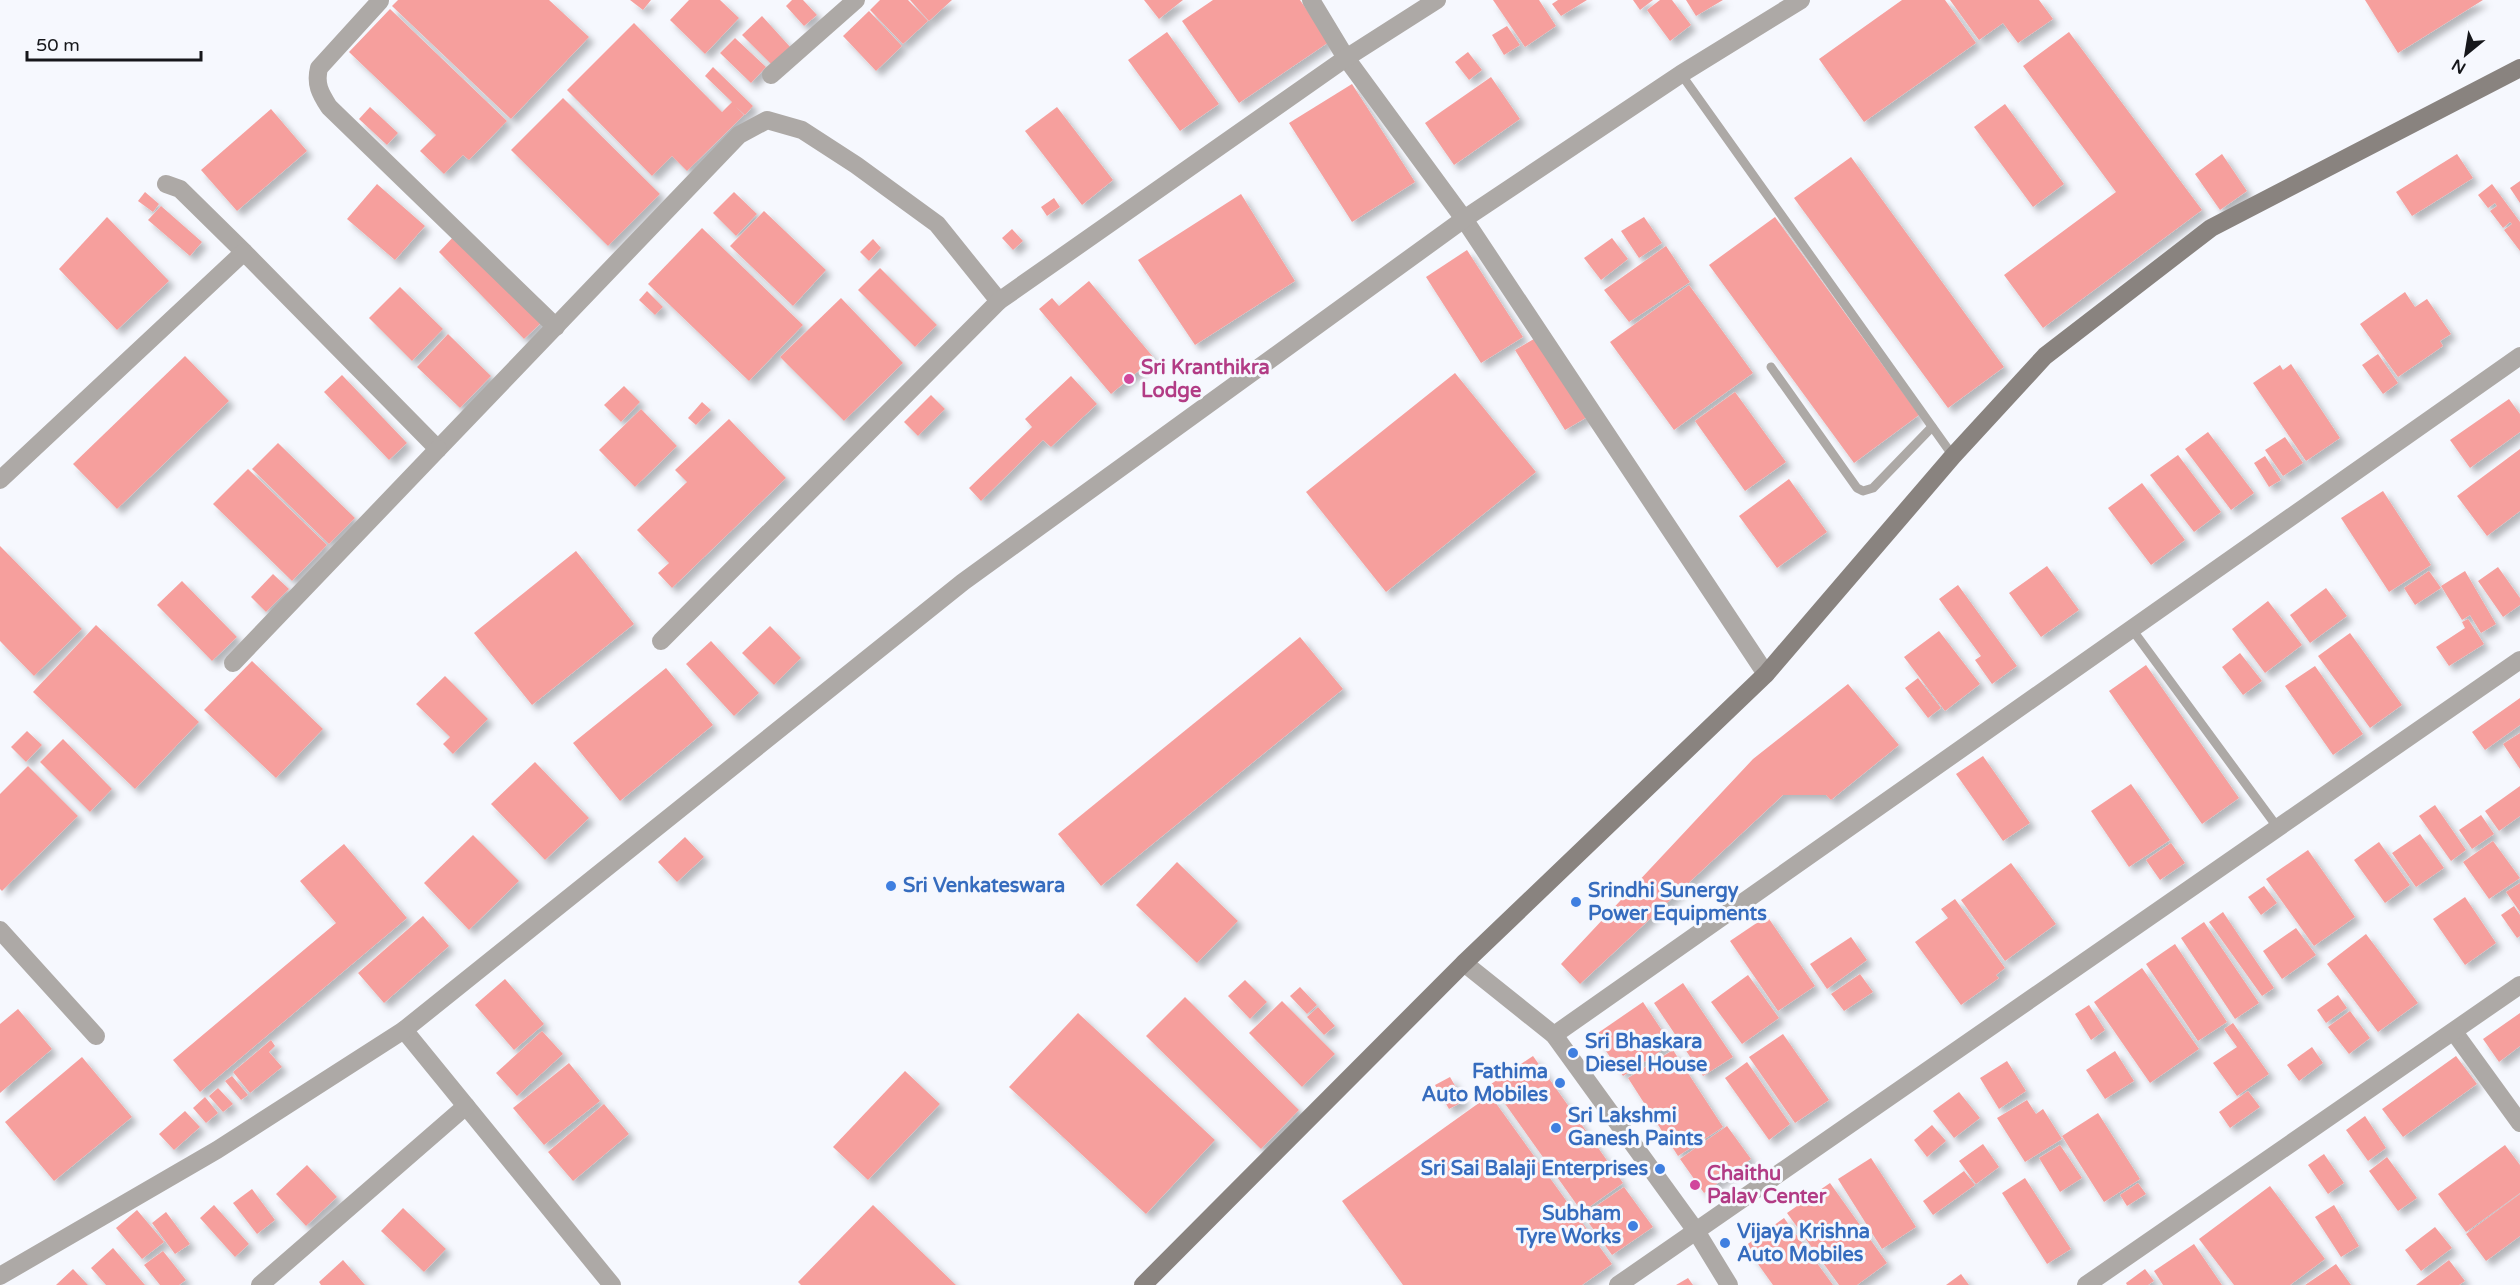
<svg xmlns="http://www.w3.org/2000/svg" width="2520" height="1285" font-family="'Varela Round',sans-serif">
<defs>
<filter id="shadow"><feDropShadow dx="5.5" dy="5.5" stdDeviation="3" flood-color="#0004"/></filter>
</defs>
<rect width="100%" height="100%" fill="#f6f8fe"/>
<g fill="#f69f9d" filter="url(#shadow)">
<path d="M398,0H549L589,37L511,119L392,6Z"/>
<path d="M630,0H651L643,10Z"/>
<path d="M689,0H720L739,18L705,54L670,20Z"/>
<path d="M792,0H803L817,15L804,26L786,6Z"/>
<path d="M880,0H908L928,21L903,44L870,10Z"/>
<path d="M910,0H952L929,21Z"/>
<path d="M1144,0H1183L1159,19Z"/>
<path d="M1213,0H1300L1329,42L1239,103L1182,21Z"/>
<path d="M1493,0H1539L1556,26L1525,47Z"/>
<path d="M1558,0H1587L1561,16L1552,4Z"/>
<path d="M1633,0H1653L1640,10Z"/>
<path d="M1660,0H1672L1691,25L1670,41L1647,10Z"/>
<path d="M1686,0H1723L1696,16Z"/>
<path d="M1902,0H1945L1976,43L1864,122L1819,59Z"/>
<path d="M1950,0H2039L2053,19L2018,43L2003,23L1979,40Z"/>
<path d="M2365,0H2483L2398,53Z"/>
<path d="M390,9L507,121L469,160L463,155L444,174L420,151L436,135L349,52Z"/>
<path d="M869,11L902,46L876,71L843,36Z"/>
<path d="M762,16L792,49L774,67L742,35Z"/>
<path d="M634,23L722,112L732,102L705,76L713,67L753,106L745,115L736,107L744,115L687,171L672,156L652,176L567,90Z"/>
<path d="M1507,26L1520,45L1504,55L1492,35Z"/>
<path d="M1167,32L1219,104L1180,131L1128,60Z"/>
<path d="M2069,32L2202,210L2043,328L2004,275L2116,192L2023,66Z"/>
<path d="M735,38L766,67L751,83L720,53Z"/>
<path d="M1468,52L1482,70L1469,80L1455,62Z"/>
<path d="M1491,77L1520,119L1454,165L1425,123Z"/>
<path d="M1352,84L1415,182L1352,222L1289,123Z"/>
<path d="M563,98L660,194L608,246L511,150Z"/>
<path d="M2005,104L2064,184L2033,207L1974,127Z"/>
<path d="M370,107L398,133L387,145L359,119Z"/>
<path d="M1057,107L1113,180L1082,205L1025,131Z"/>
<path d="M271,109L307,151L237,211L201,170Z"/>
<path d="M2222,154L2247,191L2220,210L2195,174Z"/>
<path d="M2457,154L2473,178L2412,216L2396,192Z"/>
<path d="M1851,157L2004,367L1948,408L1794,198Z"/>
<path d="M2520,181V203L2510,188Z"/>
<path d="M377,184L425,226L395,260L347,219Z"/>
<path d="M2492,184L2520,222V251L2504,230L2512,224L2510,222L2503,228L2490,211L2497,206L2495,203L2488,208L2478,195Z"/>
<path d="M145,192L159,204L153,212L138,201Z"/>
<path d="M734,192L757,214L736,236L713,213Z"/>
<path d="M1241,194L1295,281L1195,345L1138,260Z"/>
<path d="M1054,198L1060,207L1047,216L1041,207Z"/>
<path d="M161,206L202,242L190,256L148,220Z"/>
<path d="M764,211L826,270L793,306L730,246Z"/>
<path d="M107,217L169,281L117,330L59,269Z"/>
<path d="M1644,217L1662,243L1639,258L1621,231Z"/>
<path d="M1775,217L1919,415L1854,463L1709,265Z"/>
<path d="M702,228L803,325L749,381L648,284Z"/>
<path d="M1012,229L1023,241L1013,250L1002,238Z"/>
<path d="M456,234L543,321L524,339L439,252Z"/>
<path d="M1612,238L1628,259L1601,280L1584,258Z"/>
<path d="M873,239L881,248L869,261L860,252Z"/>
<path d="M1666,246L1690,282L1629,322L1604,290Z"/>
<path d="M1467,250L1523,337L1481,363L1426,277Z"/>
<path d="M880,268L937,325L915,347L858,290Z"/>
<path d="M1089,281L1154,358L1111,394L1039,309L1052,298L1059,306Z"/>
<path d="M1689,285L1753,373L1674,430L1610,342Z"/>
<path d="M400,287L443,329L412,361L369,318Z"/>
<path d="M647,291L663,307L655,315L639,300Z"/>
<path d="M2405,292L2415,307L2427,299L2451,334L2440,341L2443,346L2398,377L2360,324Z"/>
<path d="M841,298L903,363L844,421L780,357Z"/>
<path d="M448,334L491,376L460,408L417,367Z"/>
<path d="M1539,336L1589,416L1565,430L1515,350Z"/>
<path d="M2378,354L2398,383L2383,394L2362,365Z"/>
<path d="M185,356L229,401L117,509L73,464Z"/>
<path d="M2291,364L2340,438L2306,461L2253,383L2280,365L2283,370Z"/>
<path d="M1455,373L1536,472L1386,592L1306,492Z"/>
<path d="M342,375L407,443L389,460L324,392Z"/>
<path d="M1071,376L1097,404L1051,447L1043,440L981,501L969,488L1032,427L1025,419Z"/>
<path d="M624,386L640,402L621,422L604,405Z"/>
<path d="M1735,392L1786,462L1745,491L1695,421Z"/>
<path d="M931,395L945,409L918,436L904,422Z"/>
<path d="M2509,399L2520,414V432L2470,468L2450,440Z"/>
<path d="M702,402L711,410L696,425L688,418Z"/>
<path d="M641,409L677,446L635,487L599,450Z"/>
<path d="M729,419L786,478L672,588L658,573L669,563L637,530L687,482L675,470Z"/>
<path d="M2208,432L2254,493L2231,510L2185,449Z"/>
<path d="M2285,437L2303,463L2283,476L2265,450Z"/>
<path d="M278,443L355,518L329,544L252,469Z"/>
<path d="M2520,449V511L2487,536L2457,496Z"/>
<path d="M2178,455L2221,512L2194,532L2150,475Z"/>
<path d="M2265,456L2281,480L2269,487L2254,463Z"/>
<path d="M248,469L327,545L292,581L213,504Z"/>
<path d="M1789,479L1827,532L1777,568L1739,516Z"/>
<path d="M2142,483L2185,540L2151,565L2108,508Z"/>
<path d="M2383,491L2431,565L2389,592L2341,518Z"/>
<path d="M0,546L82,629L34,676L0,641Z"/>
<path d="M576,551L634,624L532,705L474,633Z"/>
<path d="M2047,566L2079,610L2041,637L2009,593Z"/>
<path d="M2498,567L2520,598V605L2503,617L2478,581Z"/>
<path d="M2429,571L2441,588L2415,605L2404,588Z"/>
<path d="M2465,571L2496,624L2481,633L2470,615L2462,620L2441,586Z"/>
<path d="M273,574L289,589L266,612L251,597Z"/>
<path d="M182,581L237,637L212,661L157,605Z"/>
<path d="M1958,585L2017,666L1992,684L1975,660L1981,656L1939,599Z"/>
<path d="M2326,588L2347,616L2310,643L2290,615Z"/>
<path d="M2268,601L2302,645L2265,673L2232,629Z"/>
<path d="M2468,619L2484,644L2449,666L2436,647L2465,628L2462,622Z"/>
<path d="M96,625L199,722L135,789L33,692Z"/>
<path d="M770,626L801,658L774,685L742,653Z"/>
<path d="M1939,631L1980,684L1945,711L1904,657Z"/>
<path d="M2350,633L2402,705L2370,728L2318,656Z"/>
<path d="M1300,637L1343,689L1101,886L1058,834Z"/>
<path d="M711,641L759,693L734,716L686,664Z"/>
<path d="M2240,653L2262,681L2243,695L2222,667Z"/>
<path d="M252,661L323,729L276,778L204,710Z"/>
<path d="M2146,665L2239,798L2202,824L2109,691Z"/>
<path d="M2315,666L2363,734L2333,755L2285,686Z"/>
<path d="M666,668L713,725L620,801L573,743Z"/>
<path d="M445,676L488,719L453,754L443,744L450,737L416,704Z"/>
<path d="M1918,678L1941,708L1928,718L1905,688Z"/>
<path d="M1848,684L1899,745L1831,800L1826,795H1783L1580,984L1561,964L1753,759Z"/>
<path d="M2520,698V725L2485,750L2472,732Z"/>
<path d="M27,731L42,745L26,762L11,747Z"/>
<path d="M2520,733V769L2503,744Z"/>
<path d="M63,739L112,789L90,812L40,762Z"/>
<path d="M1983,756L2030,823L2003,841L1956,774Z"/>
<path d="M535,762L589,818L545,860L491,804Z"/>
<path d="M28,766L78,816L2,891L0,889V794Z"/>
<path d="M2131,784L2170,840L2129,867L2091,811Z"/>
<path d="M2520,786V816L2499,831L2485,811Z"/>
<path d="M2435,805L2466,850L2451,861L2419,816Z"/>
<path d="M2481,815L2494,834L2472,849L2459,830Z"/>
<path d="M2420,834L2444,868L2416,887L2392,853Z"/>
<path d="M473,835L519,881L469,930L424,883Z"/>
<path d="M685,837L704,857L677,882L658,862Z"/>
<path d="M2493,841L2520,878L2489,899L2463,862Z"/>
<path d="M2379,842L2410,885L2385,903L2354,860Z"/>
<path d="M2171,843L2185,863L2160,880L2146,860Z"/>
<path d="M344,844L407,918L200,1092L173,1060L336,923L300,881Z"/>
<path d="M2308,850L2355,917L2314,946L2266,879Z"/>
<path d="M1177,862L1238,921L1197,963L1136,905Z"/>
<path d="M2011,863L2056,924L2005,961L1961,900Z"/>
<path d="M2520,883V912L2506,892Z"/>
<path d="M2264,886L2277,903L2261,915L2248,897Z"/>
<path d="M2465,897L2496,943L2465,965L2433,919Z"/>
<path d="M1955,899L2005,968L1996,975L1999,978L1961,1005L1915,942L1948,918L1941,909Z"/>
<path d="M2514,906L2520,915V936L2517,938L2501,915Z"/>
<path d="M2223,912L2274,988L2262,996L2209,922Z"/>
<path d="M423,916L449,946L384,1003L358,973Z"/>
<path d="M1767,916L1815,986L1778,1011L1730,941Z"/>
<path d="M2204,922L2259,1003L2235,1019L2181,938Z"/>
<path d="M2296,928L2316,955L2282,979L2263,951Z"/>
<path d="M2366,934L2418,1003L2378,1032L2327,964Z"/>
<path d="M1851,937L1867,960L1827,989L1810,964Z"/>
<path d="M2175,944L2227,1022L2198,1041L2146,964Z"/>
<path d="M2142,968L2199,1049L2150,1083L2094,1002Z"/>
<path d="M1860,974L1873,992L1844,1011L1831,994Z"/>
<path d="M1748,975L1779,1018L1742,1044L1711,1002Z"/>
<path d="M505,979L544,1024L514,1050L475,1005Z"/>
<path d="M1245,980L1267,1002L1250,1019L1228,996Z"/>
<path d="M1683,983L1733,1057L1703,1076L1654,1003Z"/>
<path d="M1300,987L1317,1005L1307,1014L1290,996Z"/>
<path d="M2338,995L2347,1008L2326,1023L2317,1010Z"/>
<path d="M1185,997L1299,1110L1261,1149L1146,1036Z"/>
<path d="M1282,1001L1335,1054L1302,1087L1249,1033Z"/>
<path d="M1643,1002L1671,1044L1623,1076L1595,1035Z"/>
<path d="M2089,1005L2105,1030L2091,1040L2075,1014Z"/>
<path d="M1318,1007L1335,1026L1324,1035L1307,1017Z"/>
<path d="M18,1009L52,1049L0,1093V1024Z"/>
<path d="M2350,1011L2370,1038L2349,1054L2328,1027Z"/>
<path d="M1078,1013L1215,1140L1146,1214L1009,1087Z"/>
<path d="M2520,1013V1046L2499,1062L2483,1039Z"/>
<path d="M2233,1023L2269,1074L2237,1096L2213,1063L2237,1047L2224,1029Z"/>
<path d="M542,1031L563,1054L517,1096L496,1073Z"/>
<path d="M1783,1034L1829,1100L1795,1123L1749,1057Z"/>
<path d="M271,1040L275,1046L269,1052L282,1067L250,1093L233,1072Z"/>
<path d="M2312,1047L2323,1063L2299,1081L2287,1065Z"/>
<path d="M1673,1050L1723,1127L1678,1156L1628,1078Z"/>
<path d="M2115,1051L2134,1081L2105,1099L2086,1070Z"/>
<path d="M1533,1056L1623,1183L1582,1212L1491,1084Z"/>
<path d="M2456,1056L2477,1084L2403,1137L2382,1109Z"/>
<path d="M82,1057L132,1117L54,1181L5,1122Z"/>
<path d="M2007,1061L2026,1091L1999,1109L1980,1078Z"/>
<path d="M1747,1062L1790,1124L1769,1140L1725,1078Z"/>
<path d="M569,1063L600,1101L544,1145L513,1108Z"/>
<path d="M905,1071L940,1104L868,1180L833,1147Z"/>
<path d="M232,1076L248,1095L241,1100L225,1081Z"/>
<path d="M1450,1077L1464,1101L1449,1109L1435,1085Z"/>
<path d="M218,1088L233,1104L223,1112L209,1096Z"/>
<path d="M2248,1091L2260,1107L2230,1128L2219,1112Z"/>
<path d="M1959,1092L1980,1118L1954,1138L1933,1111Z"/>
<path d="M1490,1095L1612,1264L1582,1285H1403L1342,1201Z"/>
<path d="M205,1097L218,1113L206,1123L193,1108Z"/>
<path d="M2027,1100L2036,1114L2043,1109L2062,1139L2025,1162L1997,1118Z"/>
<path d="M604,1104L629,1134L573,1181L548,1152Z"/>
<path d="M185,1111L200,1127L174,1150L159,1134Z"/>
<path d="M2098,1113L2140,1179L2104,1202L2062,1136Z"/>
<path d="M2365,1116L2386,1148L2368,1161L2346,1130Z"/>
<path d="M1932,1125L1946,1141L1927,1157L1914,1140Z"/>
<path d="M1727,1126L1751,1159L1704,1193L1680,1159Z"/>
<path d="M1983,1144L1999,1167L1976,1184L1959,1161Z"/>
<path d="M2060,1145L2082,1178L2060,1192L2039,1158Z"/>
<path d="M2505,1145L2520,1165V1193L2466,1232L2438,1194Z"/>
<path d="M2324,1154L2344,1183L2328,1194L2308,1165Z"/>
<path d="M2387,1157L2417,1198L2398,1211L2369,1171Z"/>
<path d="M1871,1158L1916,1227L1882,1249L1838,1179Z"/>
<path d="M307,1165L337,1197L306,1226L276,1194Z"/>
<path d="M1964,1171L1975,1185L1933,1215L1923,1201Z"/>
<path d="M2025,1178L2071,1249L2047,1264L2002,1193Z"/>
<path d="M1830,1183L1887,1263L1857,1285H1839L1787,1213Z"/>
<path d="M2138,1183L2146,1194L2127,1206L2120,1195Z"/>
<path d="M2270,1186L2325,1259L2290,1285H2234L2199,1239Z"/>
<path d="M1624,1187L1653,1227L1612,1255L1583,1215Z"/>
<path d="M252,1189L275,1220L257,1234L233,1203Z"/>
<path d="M2520,1194V1236L2486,1261L2466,1234Z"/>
<path d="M214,1205L249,1244L235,1257L200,1218Z"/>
<path d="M873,1205L956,1285H801L798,1282Z"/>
<path d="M2334,1205L2359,1246L2341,1257L2315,1217Z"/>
<path d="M403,1208L446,1249L424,1272L381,1231Z"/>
<path d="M137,1210L164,1242L142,1259L116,1228Z"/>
<path d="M166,1212L190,1244L175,1254L152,1223Z"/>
<path d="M1784,1218L1833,1285H1773L1745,1246Z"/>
<path d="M2435,1227L2452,1248L2421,1271L2405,1250Z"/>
<path d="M2194,1244L2222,1285H2163L2154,1271Z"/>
<path d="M113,1248L145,1285H106L91,1268Z"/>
<path d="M163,1251L186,1280L179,1285H160L144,1265Z"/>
<path d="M343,1260L365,1285H321L319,1282Z"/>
<path d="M2449,1260L2465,1281L2459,1285H2416Z"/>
<path d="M2336,1264L2351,1285H2305Z"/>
<path d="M73,1269L88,1285H56Z"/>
<path d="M2145,1269L2154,1281L2148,1285H2127L2126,1283Z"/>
<path d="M1961,1274L1969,1285H1946Z"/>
<path d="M1688,1278L1693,1285H1676Z"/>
</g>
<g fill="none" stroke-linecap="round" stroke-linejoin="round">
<g stroke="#ada9a6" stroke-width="9">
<path d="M1681,74L1953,456"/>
<path d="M1771,367L1857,488L1863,491L1873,488L1932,427"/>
<path d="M2131,628L2278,828"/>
</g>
<g stroke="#ada9a6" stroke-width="18">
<path d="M1311,0L1346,58L1464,219L1766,674"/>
<path d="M380,1L319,68C315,84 320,93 329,107L556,327"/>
<path d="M771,75L856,0"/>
<path d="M166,184L180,189L244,252"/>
<path d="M0,480L244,252L438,449L739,135L767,120L802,130L856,165L937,224L999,301"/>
<path d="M661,641L999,301L1346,58L1437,0"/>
<path d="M233,663L438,449"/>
<path d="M0,930L96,1036"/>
<path d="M1464,963L1554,1035L1696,1231L1729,1285"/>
<path d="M404,1030L612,1285"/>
<path d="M2454,1032L2520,1123"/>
<path d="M1554,1035L2520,356"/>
<path d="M0,1276L217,1150L404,1030L963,582L1464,219L1681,74L1801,0"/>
<path d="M260,1285L466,1106"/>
<path d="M1618,1285L2520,660"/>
<path d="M2086,1285L2520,985"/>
</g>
<path stroke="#89837f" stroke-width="18" d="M1143,1285L1464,963L1766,674L1953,456L2045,356L2211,228L2520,68"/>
</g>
<g fill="#d1479c" stroke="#f6f8fe" stroke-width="2">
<circle cx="1129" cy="379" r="6"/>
<circle cx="1695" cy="1185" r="6"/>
</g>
<g fill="#3f7fe0" stroke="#f6f8fe" stroke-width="2">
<circle cx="891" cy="886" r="6"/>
<circle cx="1576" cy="902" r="6"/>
<circle cx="1573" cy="1053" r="6"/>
<circle cx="1560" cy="1083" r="6"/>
<circle cx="1556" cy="1128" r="6"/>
<circle cx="1660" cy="1169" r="6"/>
<circle cx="1633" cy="1226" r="6"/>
<circle cx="1725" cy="1243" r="6"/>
</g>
<g text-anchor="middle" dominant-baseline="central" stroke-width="6" stroke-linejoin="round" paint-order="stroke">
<g font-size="20" font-weight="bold" fill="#b23c85" stroke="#f6f8fe" text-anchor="start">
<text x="1141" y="368">Sri Kranthikra<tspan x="1141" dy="23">Lodge</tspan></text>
<text x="1707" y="1174">Chaithu<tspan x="1707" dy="23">Palav Center</tspan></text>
</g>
<g font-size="20" font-weight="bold" fill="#366cbe" stroke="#f6f8fe" text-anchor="start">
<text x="903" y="886">Sri Venkateswara</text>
<text x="1588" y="891">Srindhi Sunergy<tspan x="1588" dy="23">Power Equipments</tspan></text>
<text x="1585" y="1042">Sri Bhaskara<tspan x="1585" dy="23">Diesel House</tspan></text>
<text x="1548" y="1072" text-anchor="end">Fathima<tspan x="1548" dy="23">Auto Mobiles</tspan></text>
<text x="1568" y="1116">Sri Lakshmi<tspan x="1568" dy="23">Ganesh Paints</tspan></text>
<text x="1648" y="1169" text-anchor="end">Sri Sai Balaji Enterprises</text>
<text x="1621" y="1214" text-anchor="end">Subham<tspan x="1621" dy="23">Tyre Works</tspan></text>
<text x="1737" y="1232">Vijaya Krishna<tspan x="1737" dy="23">Auto Mobiles</tspan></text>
</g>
</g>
<g transform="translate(2466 54) rotate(210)" stroke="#f6f8fe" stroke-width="4.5" paint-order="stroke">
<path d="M0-4.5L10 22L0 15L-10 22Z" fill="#16171b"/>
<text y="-9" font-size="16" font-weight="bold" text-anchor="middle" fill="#16171b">N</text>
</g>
<path d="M27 51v9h174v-9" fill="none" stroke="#16171b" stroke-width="3"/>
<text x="36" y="51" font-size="18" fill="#16171b" stroke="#f6f8fe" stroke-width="4.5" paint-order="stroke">50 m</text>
</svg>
